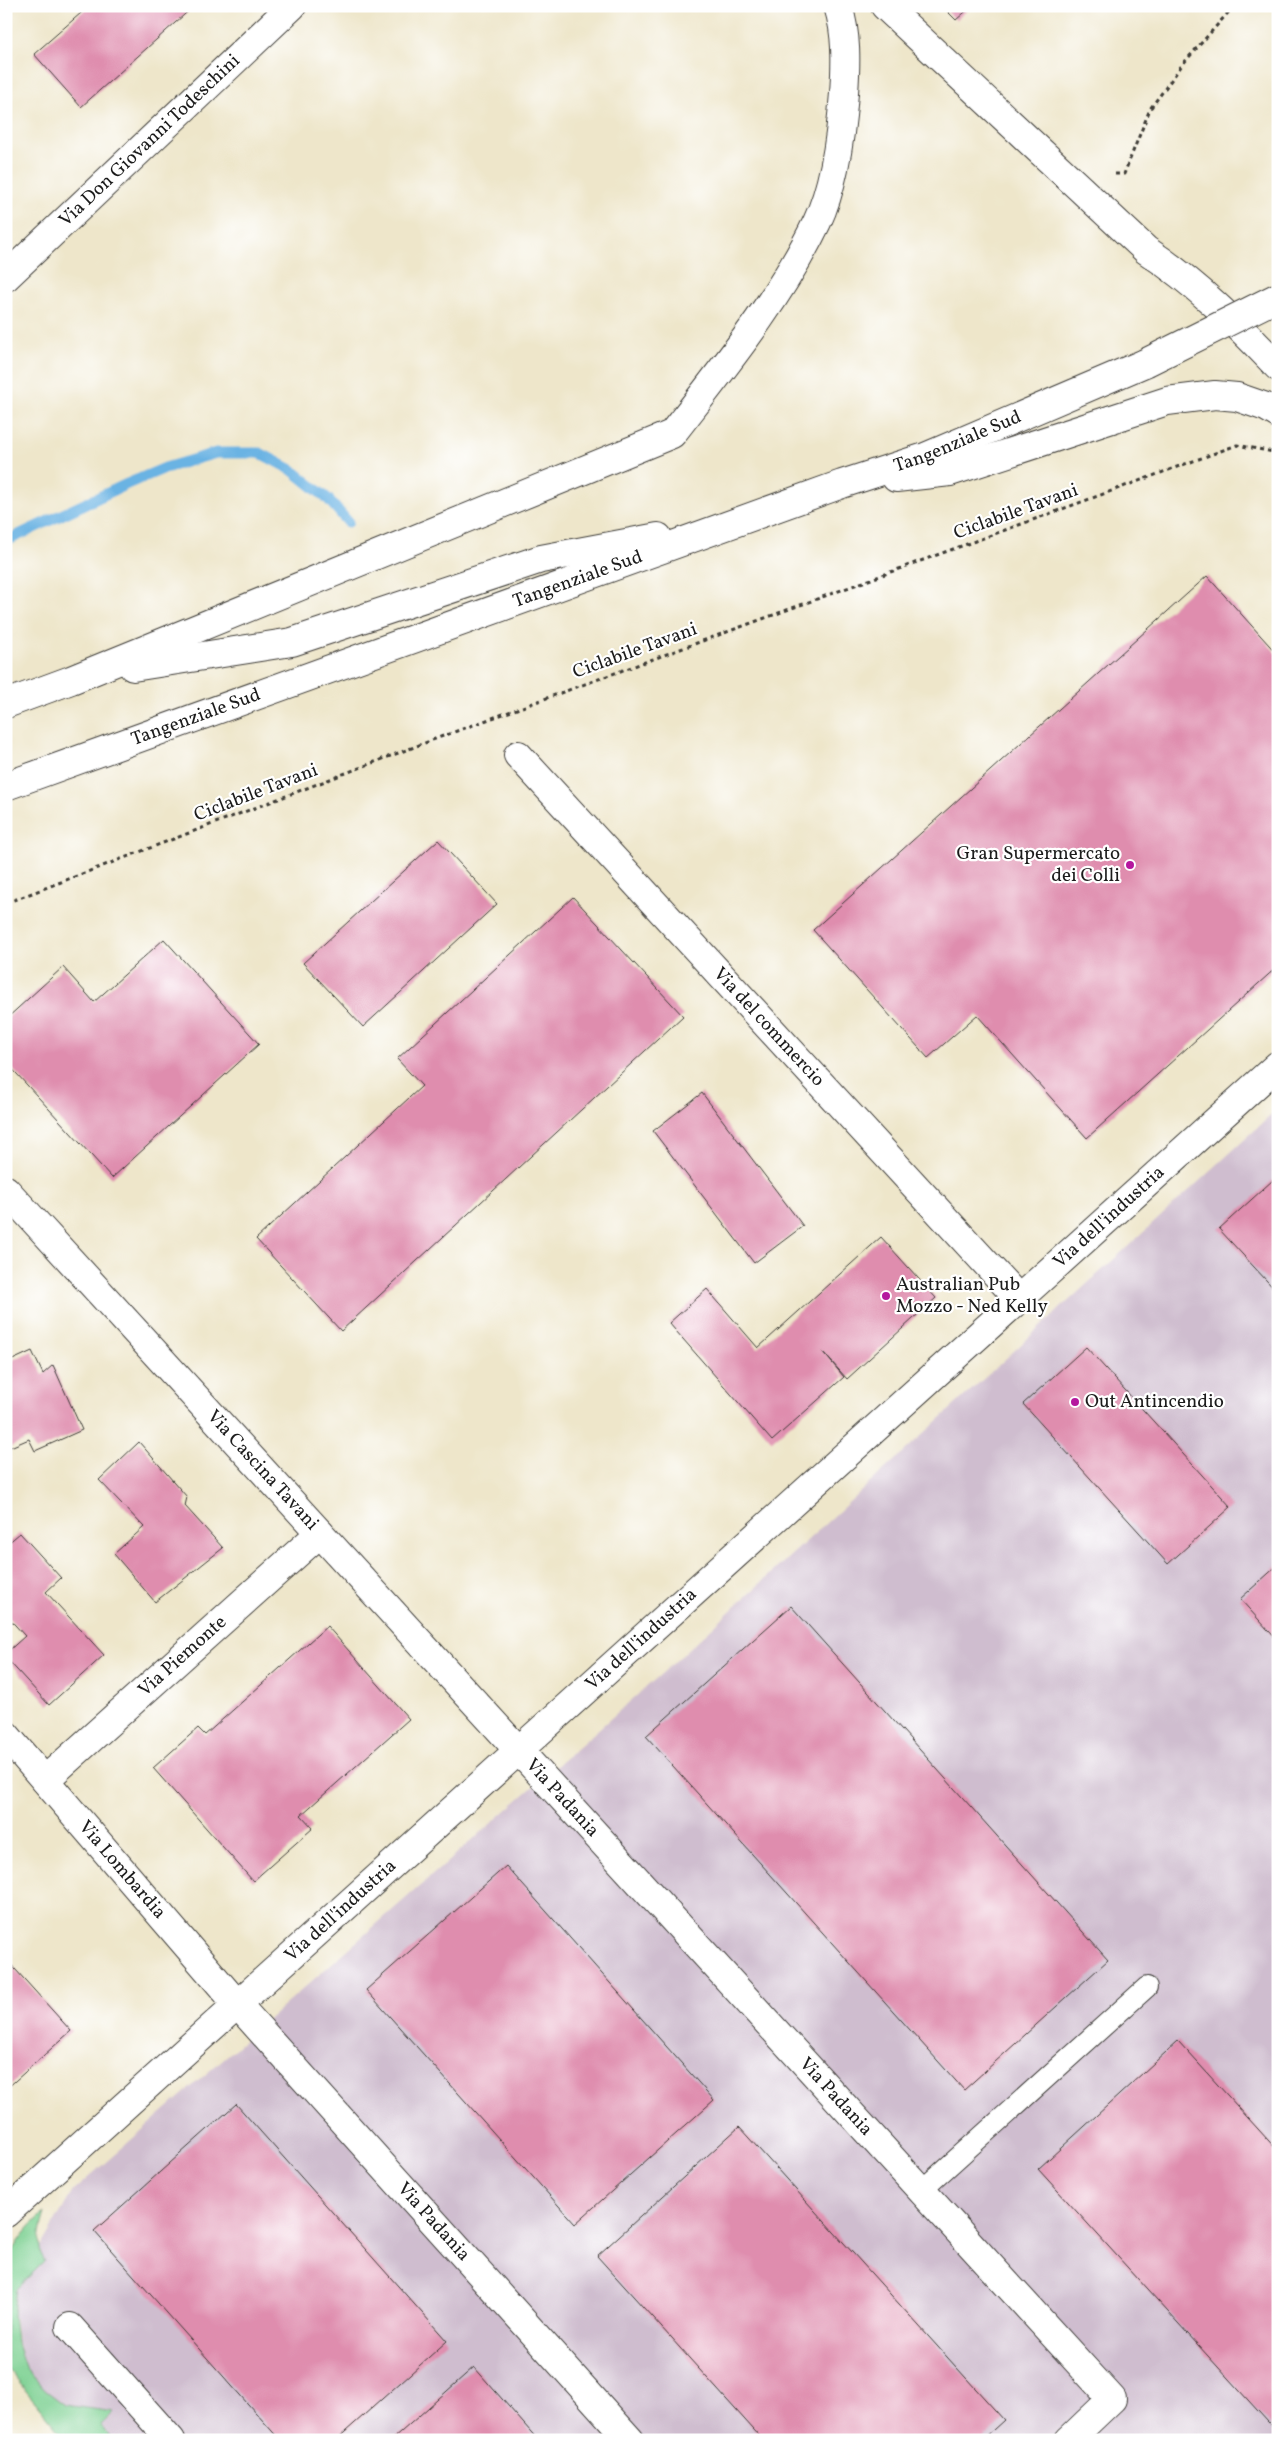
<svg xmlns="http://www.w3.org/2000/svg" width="1284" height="2446" font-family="Vollkorn,serif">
<rect width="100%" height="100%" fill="#fff"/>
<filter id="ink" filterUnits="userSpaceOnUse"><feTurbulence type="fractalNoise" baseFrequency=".02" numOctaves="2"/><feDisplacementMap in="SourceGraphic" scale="10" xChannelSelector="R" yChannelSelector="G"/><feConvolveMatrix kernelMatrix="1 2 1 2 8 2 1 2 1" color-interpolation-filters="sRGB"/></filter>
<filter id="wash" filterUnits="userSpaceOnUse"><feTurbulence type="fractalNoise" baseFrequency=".0096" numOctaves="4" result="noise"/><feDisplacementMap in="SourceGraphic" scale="20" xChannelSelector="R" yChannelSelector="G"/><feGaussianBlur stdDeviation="1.12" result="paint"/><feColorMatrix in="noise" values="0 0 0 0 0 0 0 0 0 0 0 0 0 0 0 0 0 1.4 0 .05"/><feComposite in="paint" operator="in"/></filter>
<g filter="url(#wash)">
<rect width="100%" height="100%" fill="#eee6ca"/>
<path fill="#cfbdcf" d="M1278,1109V2440H93L44,2391L25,2368L17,2341L14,2315L15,2291L73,2191L668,1668Z"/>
<path fill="#7dd092" stroke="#4c7657" d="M45,2213C40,2230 36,2245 44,2262L16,2289L13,2315L16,2341L25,2367L45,2390L65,2405L114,2412L101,2425L113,2440H67L6,2367V2263C15,2243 28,2226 45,2213Z"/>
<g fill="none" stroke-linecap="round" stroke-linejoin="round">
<path stroke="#6bb3e3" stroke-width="11" d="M6,541L127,484L165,468L216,453H260L292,470L328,499L348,522"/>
</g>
<g id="blocks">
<g fill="#df8dae">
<path d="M89,6H194L81,107L34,54Z"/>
<path d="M942,6H972L956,20Z"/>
<path d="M1207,576L1278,655V966L1087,1138L977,1015L928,1058L813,930Z"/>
<path d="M438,840L497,904L363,1027L303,963Z"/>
<path d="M573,897L683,1016L341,1331L256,1239L422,1086L397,1059Z"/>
<path d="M164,939L259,1044L112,1178L6,1062V1019L63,967L94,1002Z"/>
<path d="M702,1093L803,1226L754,1263L653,1131Z"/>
<path d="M1273,1180L1278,1184V1293L1219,1229Z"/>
<path d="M881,1237L936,1298L847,1379L822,1351L844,1377L772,1441L669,1323L707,1289L758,1348Z"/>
<path d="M1086,1347L1231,1507L1168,1564L1023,1404Z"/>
<path d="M32,1351L43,1374L53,1365L82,1430L35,1451L29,1439L6,1449V1363Z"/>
<path d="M139,1442L187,1497L185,1506L223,1548L155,1602L114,1554L144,1527L99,1480Z"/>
<path d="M20,1533L61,1578L46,1592L104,1655L49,1705L6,1658V1653L25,1636L6,1615V1545Z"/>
<path d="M1278,1565V1641L1240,1599Z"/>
<path d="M791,1606L1108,1960L964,2090L646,1736Z"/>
<path d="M327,1626L409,1719L301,1815L313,1828L253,1881L153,1768L198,1728L205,1735Z"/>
<path d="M506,1866L714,2100L575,2224L366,1990Z"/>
<path d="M6,1959L71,2031L6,2089Z"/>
<path d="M1178,2041L1278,2151V2433L1038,2169Z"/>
<path d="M236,2104L447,2341L336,2440H280L94,2231Z"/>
<path d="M739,2127L1004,2420L982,2440H763L597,2256Z"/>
<path d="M474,2367L538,2440H392Z"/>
</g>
</g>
</g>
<g filter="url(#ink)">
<use href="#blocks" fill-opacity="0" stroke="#3c3a36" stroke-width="1"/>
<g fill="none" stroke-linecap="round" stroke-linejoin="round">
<defs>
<path id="lane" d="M922,2190L1147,1987"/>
<g id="street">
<path d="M885,6L1146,250C1196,283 1237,324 1278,367"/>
<path id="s1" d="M6,277L292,6"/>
<path id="s2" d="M518,755L1019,1299"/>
<path id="s3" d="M6,1190L1112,2399L1069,2440"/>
<path id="s4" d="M6,1735L237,2004L630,2440"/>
<path id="s5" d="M45,1780L320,1533"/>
<path id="s6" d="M6,2213L1278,1065"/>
<path d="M70,2327L171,2440"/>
</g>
<g id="highway">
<path d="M896,478L950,472L1167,401L1215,395L1237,397L1266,407L1278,414"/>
<path d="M133,667L292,642L541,559L658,537"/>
<path d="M6,704L71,680L672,434C724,367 780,299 817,222C835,184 841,134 844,93C846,64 847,34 838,6"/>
<path id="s7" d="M6,786L842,484L925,457L1145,363"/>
</g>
</defs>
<use href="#lane" stroke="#3c3a36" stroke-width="22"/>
<use href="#street" stroke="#3c3a36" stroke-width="30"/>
<use href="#highway" stroke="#3c3a36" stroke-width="30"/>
<g stroke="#3c3a36" stroke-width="3" stroke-dasharray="4 4" stroke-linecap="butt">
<path d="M1115,174H1124L1150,109L1182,65L1234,6"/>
<path d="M6,903L435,739L1237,445L1278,453"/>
</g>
<use href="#lane" stroke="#fff" stroke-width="20"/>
<use href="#street" stroke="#fff" stroke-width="28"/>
<use href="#highway" stroke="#fff" stroke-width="28"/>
<defs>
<path id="highway-bridge" d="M1145,363L1278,297"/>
</defs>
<use href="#highway-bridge" stroke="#3c3a36" stroke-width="30" stroke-linecap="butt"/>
<use href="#highway-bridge" stroke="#fff" stroke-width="28"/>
</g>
</g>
<g fill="#b5179e" stroke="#fff" stroke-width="2">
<circle cx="1130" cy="865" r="5"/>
<circle cx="886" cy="1296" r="5"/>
<circle cx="1075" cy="1402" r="5"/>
</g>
<g text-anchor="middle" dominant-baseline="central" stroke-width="4.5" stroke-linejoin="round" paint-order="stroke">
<g font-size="19" fill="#1c1c1c" stroke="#fff">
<text stroke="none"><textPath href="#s1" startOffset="198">Via Don Giovanni Todeschini</textPath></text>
<text stroke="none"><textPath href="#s7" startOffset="1012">Tangenziale Sud</textPath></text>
<text transform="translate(1016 512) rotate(-20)">Ciclabile Tavani</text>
<text stroke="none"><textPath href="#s7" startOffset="608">Tangenziale Sud</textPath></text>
<text transform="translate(635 651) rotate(-20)">Ciclabile Tavani</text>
<text stroke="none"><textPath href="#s7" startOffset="202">Tangenziale Sud</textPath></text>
<text transform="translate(256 793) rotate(-21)">Ciclabile Tavani</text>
<text stroke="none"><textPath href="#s2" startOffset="370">Via del commercio</textPath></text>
<text stroke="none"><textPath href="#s6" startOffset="1486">Via dell'industria</textPath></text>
<text stroke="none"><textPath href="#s3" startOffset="380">Via Cascina Tavani</textPath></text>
<text stroke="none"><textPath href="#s6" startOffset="856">Via dell'industria</textPath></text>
<text stroke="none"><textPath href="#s5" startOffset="185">Via Piemonte</textPath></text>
<text stroke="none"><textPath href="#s3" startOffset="824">Via Padania</textPath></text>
<text stroke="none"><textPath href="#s4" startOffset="178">Via Lombardia</textPath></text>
<text stroke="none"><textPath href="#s6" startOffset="451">Via dell'industria</textPath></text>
<text stroke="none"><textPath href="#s3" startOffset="1229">Via Padania</textPath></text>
<text stroke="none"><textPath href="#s4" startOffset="648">Via Padania</textPath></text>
</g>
<g font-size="19" fill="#1c1c1c" stroke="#fff" text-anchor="start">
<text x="1120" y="854" text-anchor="end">Gran Supermercato<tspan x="1120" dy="22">dei Colli</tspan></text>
<text x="896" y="1285">Australian Pub<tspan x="896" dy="22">Mozzo - Ned Kelly</tspan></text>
<text x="1085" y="1402">Out Antincendio</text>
</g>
</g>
<rect width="1284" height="2446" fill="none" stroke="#fff" stroke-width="25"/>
</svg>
